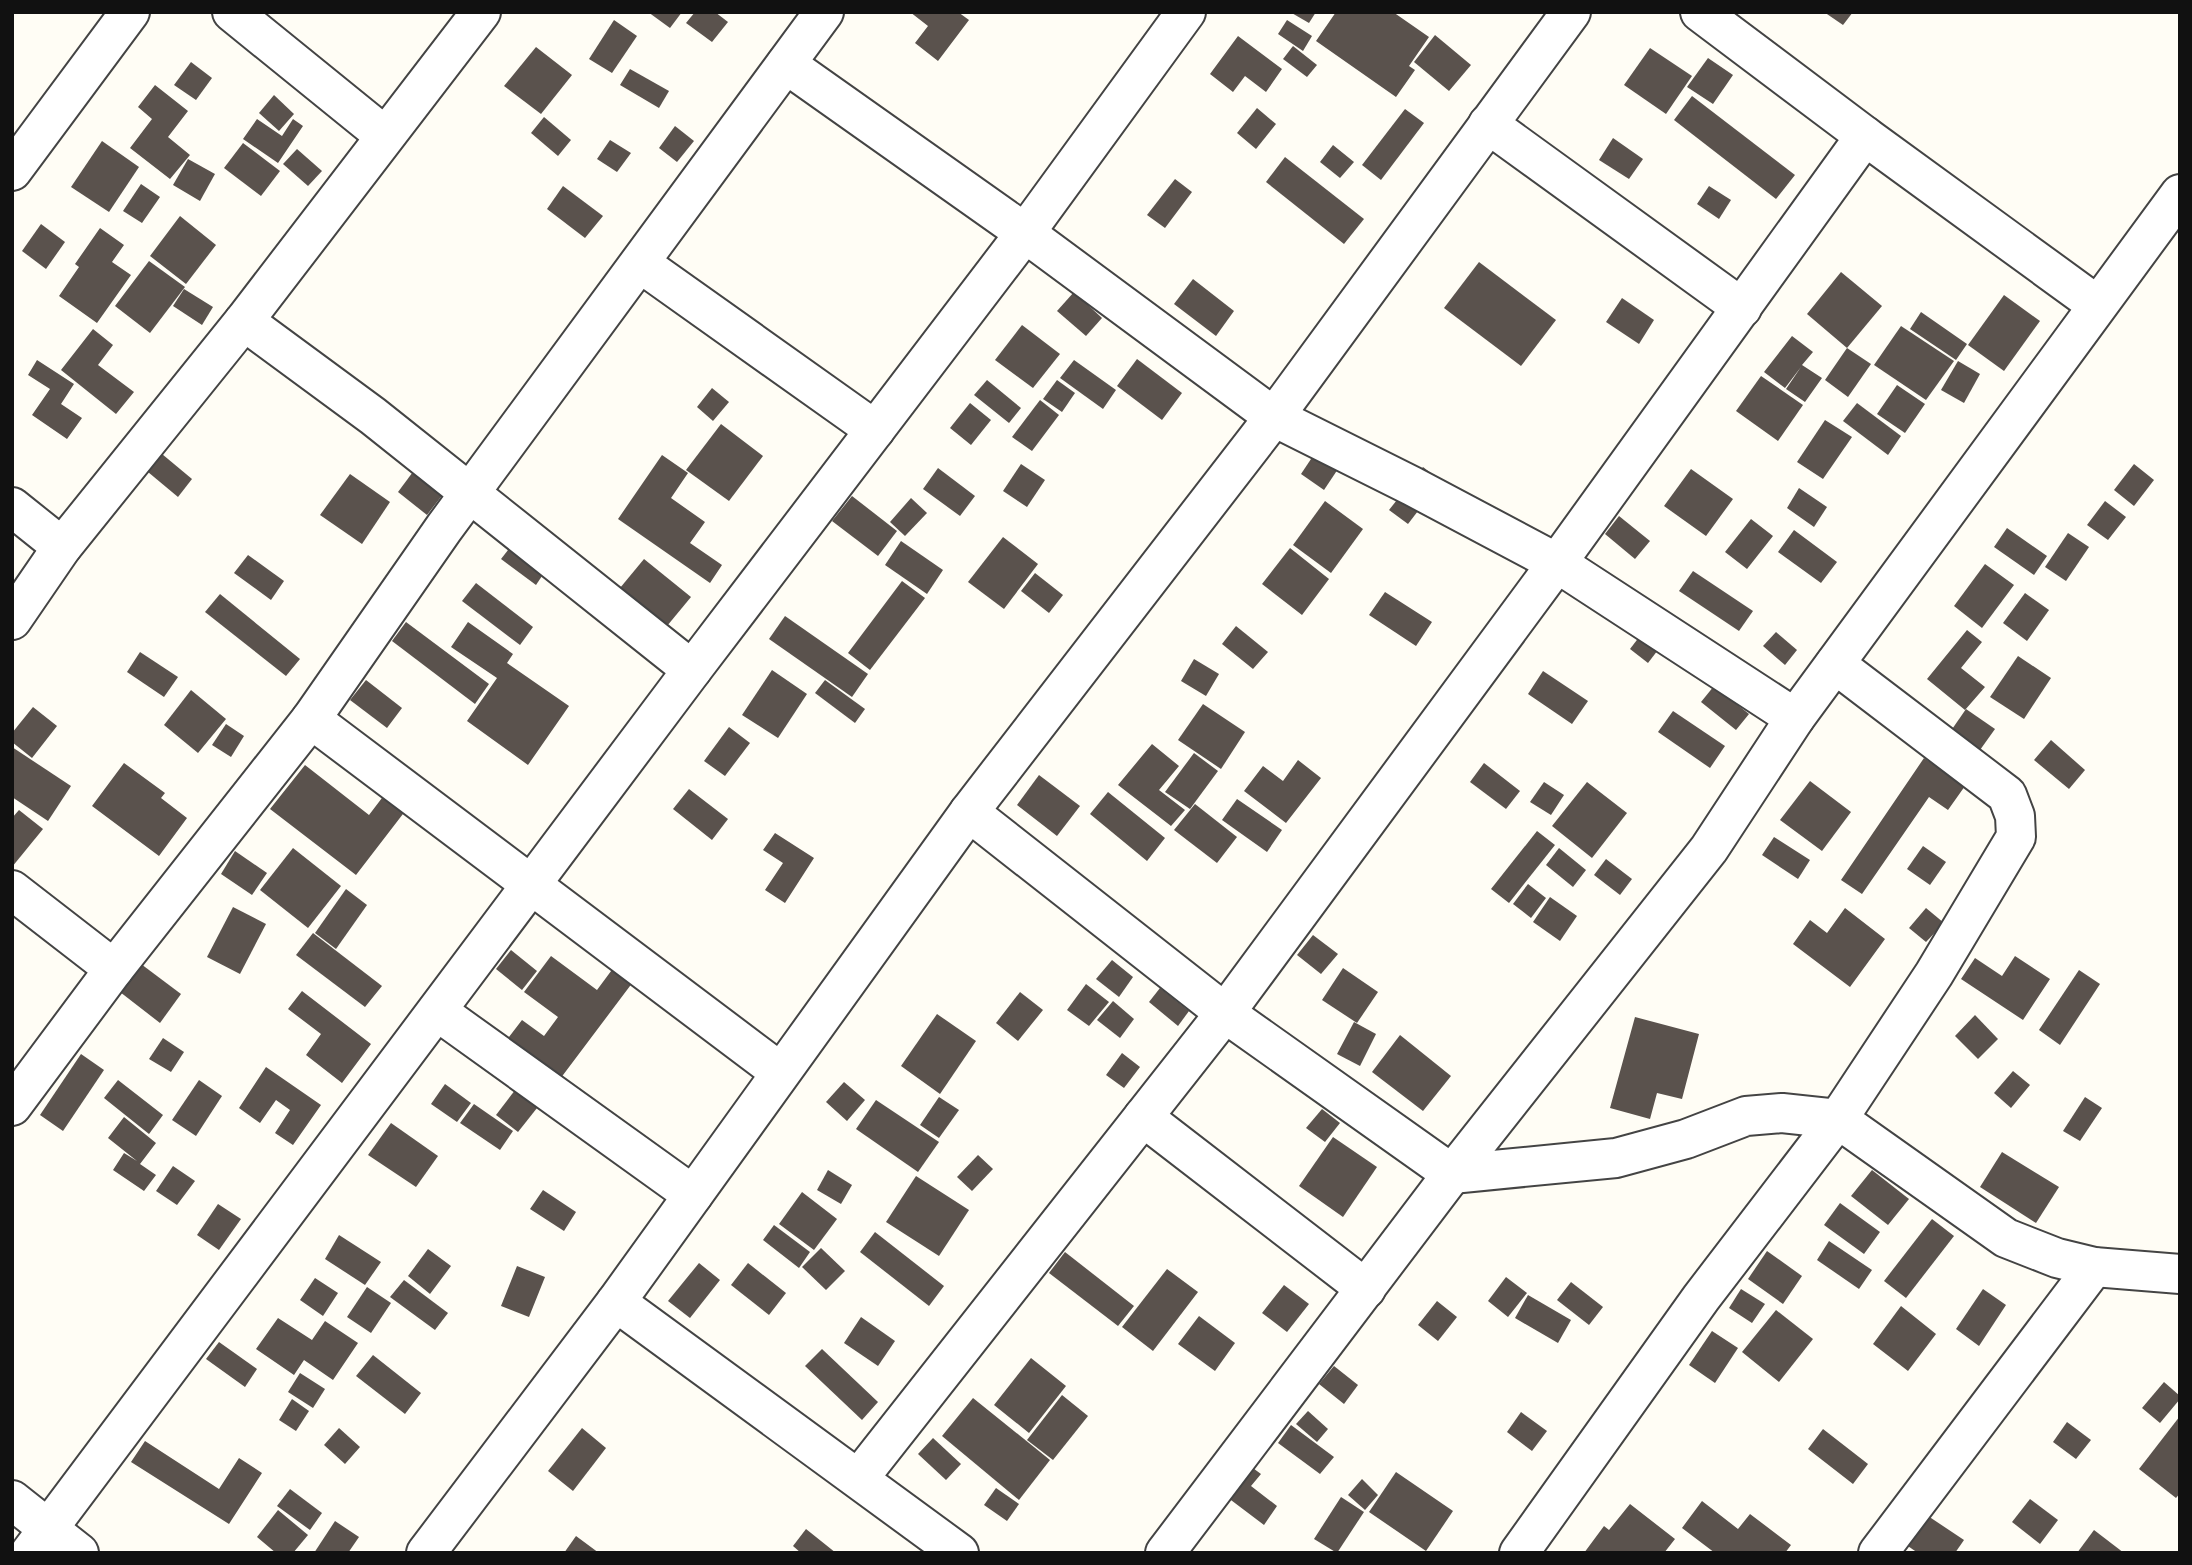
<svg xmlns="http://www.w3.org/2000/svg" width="2192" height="1565" font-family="Literata,serif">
<rect width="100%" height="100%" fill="#fffdf5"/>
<g fill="#5a524d">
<path d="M648,12H682L670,28Z"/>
<path d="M695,12H715L728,22L712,42L686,23Z"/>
<path d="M910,12H958L969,20L938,61L915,43L928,26Z"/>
<path d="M1290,12H1316L1309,23Z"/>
<path d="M1336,12H1393L1429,37L1409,66L1415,70L1396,97L1316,41Z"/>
<path d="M1824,12H1853L1843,25Z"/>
<path d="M614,20L637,36L612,73L589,59Z"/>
<path d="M1287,20L1312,36L1303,51L1278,34Z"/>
<path d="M1435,35L1471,65L1449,91L1414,62Z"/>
<path d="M1238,36L1282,69L1266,92L1245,76L1233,92L1210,74Z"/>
<path d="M1293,46L1317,65L1307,77L1283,59Z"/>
<path d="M536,47L572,75L541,114L504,86Z"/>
<path d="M1650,48L1692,76L1666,114L1624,85Z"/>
<path d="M1708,58L1733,75L1713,104L1687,87Z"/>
<path d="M191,62L212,78L196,100L174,85Z"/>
<path d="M630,69L669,91L659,108L620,85Z"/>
<path d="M155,85L188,111L168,137L190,155L170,179L130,148L152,119L138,107Z"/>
<path d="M274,95L294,114L279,131L259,113Z"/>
<path d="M1692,96L1795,175L1776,199L1674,120Z"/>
<path d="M1257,108L1276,124L1256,149L1237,133Z"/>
<path d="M1405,109L1424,123L1381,180L1362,165Z"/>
<path d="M544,117L571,140L558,156L531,133Z"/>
<path d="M257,119L282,136L293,119L303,126L278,163L243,139Z"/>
<path d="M675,126L694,141L677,162L659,148Z"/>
<path d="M1613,138L1643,159L1629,179L1599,160Z"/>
<path d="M610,140L631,153L617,172L597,159Z"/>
<path d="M102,141L139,167L109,212L71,187Z"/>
<path d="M243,143L280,171L261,196L224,168Z"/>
<path d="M1333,145L1354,162L1340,178L1320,162Z"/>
<path d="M297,149L322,171L308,186L283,164Z"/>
<path d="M1285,157L1364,219L1344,244L1266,182Z"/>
<path d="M188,159L215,174L200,201L173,185Z"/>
<path d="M1175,179L1192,192L1165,228L1147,215Z"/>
<path d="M141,184L160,197L142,223L123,211Z"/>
<path d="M563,186L603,216L585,238L547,209Z"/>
<path d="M1709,186L1731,200L1719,219L1697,204Z"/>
<path d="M180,216L216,245L186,284L150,256Z"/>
<path d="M41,224L65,242L46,269L22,251Z"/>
<path d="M100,228L124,245L112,262L131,275L97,323L59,296L79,267L75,264Z"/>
<path d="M149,261L185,287L150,333L115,306Z"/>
<path d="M1479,262L1556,320L1521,366L1444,308Z"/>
<path d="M1841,272L1882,306L1847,348L1807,314Z"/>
<path d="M1193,279L1234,311L1216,336L1174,304Z"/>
<path d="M184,289L213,307L202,325L173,306Z"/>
<path d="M1074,292L1102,318L1086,336L1057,311Z"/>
<path d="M2004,295L2040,321L2004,371L1968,345Z"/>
<path d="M1622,298L1654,320L1639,344L1606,322Z"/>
<path d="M1921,312L1967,344L1956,360L1910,329Z"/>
<path d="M1022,325L1060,354L1033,388L995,360Z"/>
<path d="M1901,326L1954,361L1926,400L1874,365Z"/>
<path d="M93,329L113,345L98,365L134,392L116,414L61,370Z"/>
<path d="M1792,336L1813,352L1802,365L1822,378L1805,402L1786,389L1801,367L1785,388L1764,372Z"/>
<path d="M1847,348L1871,364L1848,397L1825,380Z"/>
<path d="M1137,359L1182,393L1162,420L1117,386Z"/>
<path d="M37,360L74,384L61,404L82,418L67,439L32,415L50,389L28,375Z"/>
<path d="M1074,360L1116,390L1103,409L1060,378Z"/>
<path d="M1958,361L1980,374L1964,403L1941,390Z"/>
<path d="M1761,376L1803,405L1778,441L1736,411Z"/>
<path d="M987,380L1021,408L1009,423L974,395Z"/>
<path d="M1057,380L1075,393L1062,412L1043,399Z"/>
<path d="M1897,385L1925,404L1905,433L1877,414Z"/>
<path d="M712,388L729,402L713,421L697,407Z"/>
<path d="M1040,400L1059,415L1032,451L1012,437Z"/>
<path d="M970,403L991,420L971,445L950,428Z"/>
<path d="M1857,403L1901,436L1888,455L1843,421Z"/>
<path d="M1825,420L1852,437L1823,479L1797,462Z"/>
<path d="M721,424L763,456L729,501L686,470Z"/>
<path d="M1315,453L1338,469L1324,490L1301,474Z"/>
<path d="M162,454L192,479L178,497L148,472Z"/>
<path d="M662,455L688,473L671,498L705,522L690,543L722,565L710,583L618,519Z"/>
<path d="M424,457L454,480L427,515L398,492Z"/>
<path d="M1021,464L1045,480L1027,507L1003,491Z"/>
<path d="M2134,464L2154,480L2134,506L2114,490Z"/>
<path d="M1423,467L1441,481L1408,524L1389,510Z"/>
<path d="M938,468L975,496L960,516L923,489Z"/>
<path d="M1691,469L1733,499L1706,536L1664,506Z"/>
<path d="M350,474L390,502L362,544L320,515Z"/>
<path d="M1799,488L1827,507L1814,527L1787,508Z"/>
<path d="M852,496L897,531L878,556L832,521Z"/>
<path d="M911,498L927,513L905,536L890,522Z"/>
<path d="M1325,501L1363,529L1331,573L1293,545Z"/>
<path d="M2105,501L2126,517L2108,540L2087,525Z"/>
<path d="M1619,516L1650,541L1635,559L1605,534Z"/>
<path d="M1751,519L1773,536L1747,569L1725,552Z"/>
<path d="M2007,528L2047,556L2034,575L1994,547Z"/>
<path d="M1794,530L1837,562L1821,583L1778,552Z"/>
<path d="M2068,533L2089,547L2066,581L2045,567Z"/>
<path d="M1003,537L1038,564L1004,609L968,582Z"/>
<path d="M901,541L943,570L927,594L885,565Z"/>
<path d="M512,545L546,570L536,585L501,559Z"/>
<path d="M1290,548L1329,579L1302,615L1262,584Z"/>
<path d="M248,555L284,581L271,600L234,573Z"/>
<path d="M644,559L691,597L667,626L620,588Z"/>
<path d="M1985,564L2014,585L1982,628L1954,606Z"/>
<path d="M1693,571L1753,611L1739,631L1679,591Z"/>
<path d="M1035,573L1063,595L1049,613L1021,591Z"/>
<path d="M902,581L925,598L870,670L848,653Z"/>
<path d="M476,583L533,627L520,645L462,601Z"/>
<path d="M1385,592L1432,622L1416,646L1369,615Z"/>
<path d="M2025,593L2049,610L2027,641L2003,623Z"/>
<path d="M220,594L300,659L286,676L205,612Z"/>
<path d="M785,616L868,674L852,697L769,639Z"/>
<path d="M406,622L489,684L475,704L392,641Z"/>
<path d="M468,622L513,654L507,663L569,706L528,765L467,721L497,678L451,647Z"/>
<path d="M1236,626L1268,652L1253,669L1222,644Z"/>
<path d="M1967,630L1982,642L1961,668L1985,687L1965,710L1927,679Z"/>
<path d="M1643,632L1661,646L1648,663L1630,649Z"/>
<path d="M1776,632L1797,650L1785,665L1763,646Z"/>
<path d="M140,652L178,677L164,697L127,672Z"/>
<path d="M2018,656L2051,678L2024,719L1990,697Z"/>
<path d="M1194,659L1219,674L1206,696L1181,681Z"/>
<path d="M772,670L807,694L778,738L742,715Z"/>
<path d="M1543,671L1588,701L1572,724L1528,694Z"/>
<path d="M366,680L402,708L387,728L350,700Z"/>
<path d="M825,680L865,709L855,723L815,693Z"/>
<path d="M1714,686L1749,714L1736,730L1701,702Z"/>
<path d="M191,690L226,719L198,753L164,725Z"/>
<path d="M1203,704L1245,732L1221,769L1178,740Z"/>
<path d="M33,707L57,726L32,758L12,742V733Z"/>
<path d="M1966,709L1995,729L1965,771L1937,751Z"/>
<path d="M1673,711L1725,746L1710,768L1658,732Z"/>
<path d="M226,724L244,736L231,757L212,745Z"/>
<path d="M729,727L750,743L725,776L704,761Z"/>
<path d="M2051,740L2085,770L2069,789L2034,760Z"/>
<path d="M1152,744L1179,766L1159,790L1185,810L1171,826L1118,785Z"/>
<path d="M12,747L71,786L48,821L12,797Z"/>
<path d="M1194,753L1218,771L1190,809L1165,792Z"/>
<path d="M1924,758L1965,786L1948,810L1929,797L1862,894L1841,880Z"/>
<path d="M1298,760L1321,778L1286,823L1244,791L1263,766L1283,781Z"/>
<path d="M124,763L165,793L161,798L187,818L159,856L92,806Z"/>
<path d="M1484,763L1520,791L1506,809L1470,782Z"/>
<path d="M305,765L369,815L385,794L406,810L356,875L270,809Z"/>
<path d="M1039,775L1080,806L1057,836L1017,805Z"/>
<path d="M1810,781L1851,812L1822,851L1780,820Z"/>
<path d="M1544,782L1564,795L1551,815L1530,802Z"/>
<path d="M1587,782L1627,813L1592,858L1552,826Z"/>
<path d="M689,789L728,819L712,840L673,809Z"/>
<path d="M1108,792L1165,838L1147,861L1090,814Z"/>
<path d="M1237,799L1282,830L1267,852L1222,820Z"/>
<path d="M1195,804L1237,837L1217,863L1174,830Z"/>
<path d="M19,810L43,829L12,867V818Z"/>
<path d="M1537,831L1555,845L1509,903L1491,889Z"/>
<path d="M775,833L814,858L785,903L765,890L783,863L763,850Z"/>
<path d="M1774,837L1810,860L1798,879L1762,855Z"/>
<path d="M1923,846L1946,862L1930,885L1907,869Z"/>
<path d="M293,848L341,886L308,928L260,890Z"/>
<path d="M1559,848L1586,870L1573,887L1546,865Z"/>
<path d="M235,851L267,873L252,895L221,874Z"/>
<path d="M1606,859L1632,879L1620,895L1594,875Z"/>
<path d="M1528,884L1546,898L1531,918L1513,904Z"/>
<path d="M346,889L367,905L336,949L315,933Z"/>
<path d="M1550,897L1577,916L1560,941L1533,922Z"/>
<path d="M233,907L266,924L240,974L207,957Z"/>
<path d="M1845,908L1885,939L1850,987L1793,944L1810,920L1827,933Z"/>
<path d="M1926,908L1944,923L1926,942L1909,928Z"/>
<path d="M313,933L382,986L365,1007L296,955Z"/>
<path d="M1313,935L1338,954L1321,974L1297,955Z"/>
<path d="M511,950L537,971L522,990L496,969Z"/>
<path d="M551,956L597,990L617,963L636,978L548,1095L495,1055L522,1020L544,1036L558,1017L524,992Z"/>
<path d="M2015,956L2050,979L2023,1020L1961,979L1975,958L2002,976Z"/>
<path d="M1112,960L1133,977L1119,997L1096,979Z"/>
<path d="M141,964L181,994L160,1023L120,992Z"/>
<path d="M1343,968L1378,992L1357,1023L1322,1000Z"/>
<path d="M2079,970L2100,984L2060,1045L2039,1030Z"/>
<path d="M1086,984L1109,1002L1089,1026L1067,1010Z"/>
<path d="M1160,988L1189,1011L1178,1026L1149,1002Z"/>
<path d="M302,991L371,1044L342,1083L306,1055L321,1034L288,1009Z"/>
<path d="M1020,992L1043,1010L1018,1041L996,1023Z"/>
<path d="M1113,1001L1134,1019L1120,1038L1097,1020Z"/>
<path d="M937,1014L976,1041L940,1094L901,1066Z"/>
<path d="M1975,1015L1998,1039L1978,1059L1955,1036Z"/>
<path d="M1635,1017L1699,1034L1682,1099L1657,1093L1650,1119L1610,1108Z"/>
<path d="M1354,1022L1376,1034L1360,1066L1337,1054Z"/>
<path d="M1400,1035L1451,1076L1423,1111L1372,1072Z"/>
<path d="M163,1038L184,1052L171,1072L149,1059Z"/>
<path d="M1122,1053L1140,1067L1124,1088L1106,1075Z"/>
<path d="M81,1054L104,1070L63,1131L40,1115Z"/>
<path d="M266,1067L321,1105L293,1145L275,1133L290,1110L276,1100L260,1123L239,1108Z"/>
<path d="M2013,1071L2030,1085L2011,1108L1994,1093Z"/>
<path d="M118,1080L163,1115L149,1134L104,1098Z"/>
<path d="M199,1080L222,1096L196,1136L172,1120Z"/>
<path d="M844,1082L865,1100L847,1121L826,1102Z"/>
<path d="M445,1084L471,1103L457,1122L431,1104Z"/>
<path d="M519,1085L541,1103L518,1132L496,1115Z"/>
<path d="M939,1097L959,1110L939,1138L920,1125Z"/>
<path d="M2085,1097L2102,1108L2080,1141L2063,1131Z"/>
<path d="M876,1100L939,1142L918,1172L856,1129Z"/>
<path d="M474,1104L513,1131L500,1150L460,1123Z"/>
<path d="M1322,1109L1340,1123L1325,1142L1306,1128Z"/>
<path d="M124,1117L156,1143L140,1164L156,1175L144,1191L113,1170L124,1153L137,1161L108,1138Z"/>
<path d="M391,1123L438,1156L416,1187L368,1155Z"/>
<path d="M1333,1137L1377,1167L1343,1217L1299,1186Z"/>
<path d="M2002,1152L2059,1187L2036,1223L1980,1187Z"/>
<path d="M978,1155L993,1169L972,1191L957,1177Z"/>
<path d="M173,1166L195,1181L177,1205L156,1191Z"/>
<path d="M828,1170L852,1185L841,1204L817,1190Z"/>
<path d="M1872,1170L1909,1199L1888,1225L1851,1196Z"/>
<path d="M916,1176L969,1210L939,1256L886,1222Z"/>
<path d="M543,1190L576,1212L564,1231L530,1209Z"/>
<path d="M802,1192L837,1219L814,1250L779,1224Z"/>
<path d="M1840,1203L1880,1232L1864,1254L1824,1225Z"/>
<path d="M218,1204L241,1219L219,1250L197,1235Z"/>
<path d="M1932,1219L1954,1236L1906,1298L1884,1281Z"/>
<path d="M774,1225L810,1252L799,1268L763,1240Z"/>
<path d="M875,1232L944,1286L929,1306L860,1252Z"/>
<path d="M339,1235L381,1262L365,1285L325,1259Z"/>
<path d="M1829,1241L1872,1270L1859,1289L1817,1260Z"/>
<path d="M821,1248L845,1271L826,1290L802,1267Z"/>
<path d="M428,1249L451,1266L430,1294L408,1276Z"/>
<path d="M1767,1251L1802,1276L1783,1304L1748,1279Z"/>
<path d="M1065,1252L1134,1306L1118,1326L1049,1273Z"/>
<path d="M699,1263L720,1280L690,1318L668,1301Z"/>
<path d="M748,1263L786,1293L769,1315L731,1285Z"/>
<path d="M517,1266L545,1277L529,1317L501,1306Z"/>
<path d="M1167,1269L1198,1292L1153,1351L1122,1327Z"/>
<path d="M1506,1277L1527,1293L1508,1317L1488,1301Z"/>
<path d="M315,1278L338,1293L323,1316L300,1300Z"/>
<path d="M404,1280L448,1313L435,1330L390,1297Z"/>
<path d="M1571,1282L1603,1307L1589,1325L1557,1300Z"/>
<path d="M1284,1285L1309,1304L1287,1332L1262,1313Z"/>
<path d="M367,1287L391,1303L371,1333L347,1317Z"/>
<path d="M1741,1289L1765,1304L1752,1323L1729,1308Z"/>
<path d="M1983,1289L2006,1305L1979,1346L1956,1329Z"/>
<path d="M1528,1295L1571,1320L1558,1343L1515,1318Z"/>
<path d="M1437,1301L1457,1317L1438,1341L1418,1325Z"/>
<path d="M1901,1306L1936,1334L1908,1371L1873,1344Z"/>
<path d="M1776,1310L1813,1339L1779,1382L1742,1352Z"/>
<path d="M1199,1316L1235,1343L1215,1371L1178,1344Z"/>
<path d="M861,1317L895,1341L878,1366L844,1343Z"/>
<path d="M278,1318L312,1340L325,1321L358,1343L333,1380L304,1360L294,1375L256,1349Z"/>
<path d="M1712,1331L1738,1348L1715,1383L1689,1365Z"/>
<path d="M219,1342L257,1369L245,1387L206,1359Z"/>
<path d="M822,1349L878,1402L862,1420L805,1366Z"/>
<path d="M373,1355L421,1393L405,1414L356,1376Z"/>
<path d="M1031,1358L1066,1386L1029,1433L994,1405Z"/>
<path d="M1334,1366L1358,1385L1344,1404L1319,1384Z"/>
<path d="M300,1373L325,1389L313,1408L288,1392Z"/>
<path d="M2164,1382L2180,1396V1399L2160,1423L2142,1408Z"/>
<path d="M1062,1395L1088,1416L1053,1460L1027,1440Z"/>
<path d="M973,1398L1050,1460L1019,1500L942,1436Z"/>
<path d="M292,1399L309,1411L296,1431L279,1420Z"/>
<path d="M1308,1411L1328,1429L1317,1442L1296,1424Z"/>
<path d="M1521,1412L1547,1431L1532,1451L1507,1432Z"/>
<path d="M2180,1416V1493L2176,1498L2139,1469Z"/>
<path d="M2067,1422L2091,1440L2076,1459L2053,1442Z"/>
<path d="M1291,1425L1334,1457L1320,1474L1278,1443Z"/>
<path d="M339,1428L360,1447L345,1464L324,1445Z"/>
<path d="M582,1428L606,1448L573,1491L548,1471Z"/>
<path d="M1823,1429L1868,1464L1853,1484L1808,1449Z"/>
<path d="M933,1438L961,1464L946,1480L918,1454Z"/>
<path d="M145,1441L219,1489L239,1458L262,1473L229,1524L131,1462Z"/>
<path d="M1242,1460L1261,1474L1251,1486L1277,1506L1264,1525L1219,1491Z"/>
<path d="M1396,1472L1453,1511L1426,1551L1369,1512Z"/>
<path d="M1362,1479L1378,1495L1365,1510L1348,1495Z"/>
<path d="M996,1488L1019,1504L1007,1521L984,1505Z"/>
<path d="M290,1489L322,1513L310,1530L277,1506Z"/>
<path d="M1341,1497L1364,1512L1337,1553L1314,1539Z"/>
<path d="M2030,1499L2058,1520L2040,1544L2012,1522Z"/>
<path d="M1702,1501L1738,1529L1750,1514L1791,1545L1785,1553H1715L1682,1528Z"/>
<path d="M1630,1504L1675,1539L1664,1553H1584L1604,1526L1609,1530Z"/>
<path d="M278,1510L308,1535L293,1553H276L257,1537Z"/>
<path d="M1922,1512L1964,1540L1955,1553H1918L1902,1542Z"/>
<path d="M335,1521L359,1537L348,1553H314Z"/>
<path d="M806,1529L836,1553H801L793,1546Z"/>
<path d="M2094,1530L2124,1553H2077Z"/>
<path d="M576,1536L599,1553H564Z"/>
</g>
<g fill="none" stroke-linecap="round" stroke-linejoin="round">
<defs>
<g id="minor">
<path d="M232,12L385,136"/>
<path d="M786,64L1025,233L1274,417L1412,486L1557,563L1795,718"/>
<path d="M1488,124L1742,308"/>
<path d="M1865,136L2097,305"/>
<path d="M12,171L130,12"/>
<path d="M640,263L875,430"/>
<path d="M244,321L373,416L692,670"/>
<path d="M12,507L62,547"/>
<path d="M12,620L62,547L244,321L481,12"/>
<path d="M311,719L780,1072"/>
<path d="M969,812L1225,1013L1452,1174L1616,1158L1686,1139L1746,1116L1782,1113L1838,1119L2006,1238L2057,1258L2094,1267L2180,1274"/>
<path d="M12,890L114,969"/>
<path d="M437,1011L693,1195"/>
<path d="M12,1106L114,969L311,719L444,528L824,12"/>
<path d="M1143,1117L1366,1289"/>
<path d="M616,1302L959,1553"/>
<path d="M859,1478L1225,1013L1557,563L1865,136L1700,12"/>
<path d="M12,1500L79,1553"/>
<path d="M30,1553L692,670L1025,233L1186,12"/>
<path d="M426,1553L616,1302L969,812L1274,417L1571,12"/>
<path d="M1165,1553L1452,1174L1709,849L1795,718L2180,194"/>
<path d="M1519,1553L1701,1298L1838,1119L1934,974L2016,837L2015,816L2007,795L1835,664"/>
<path d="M1878,1553L2094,1267"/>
</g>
</defs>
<use href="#minor" stroke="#444" stroke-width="42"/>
<use href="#minor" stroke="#fff" stroke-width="38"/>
</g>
<rect width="2192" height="1565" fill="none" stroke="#111111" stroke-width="28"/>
</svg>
